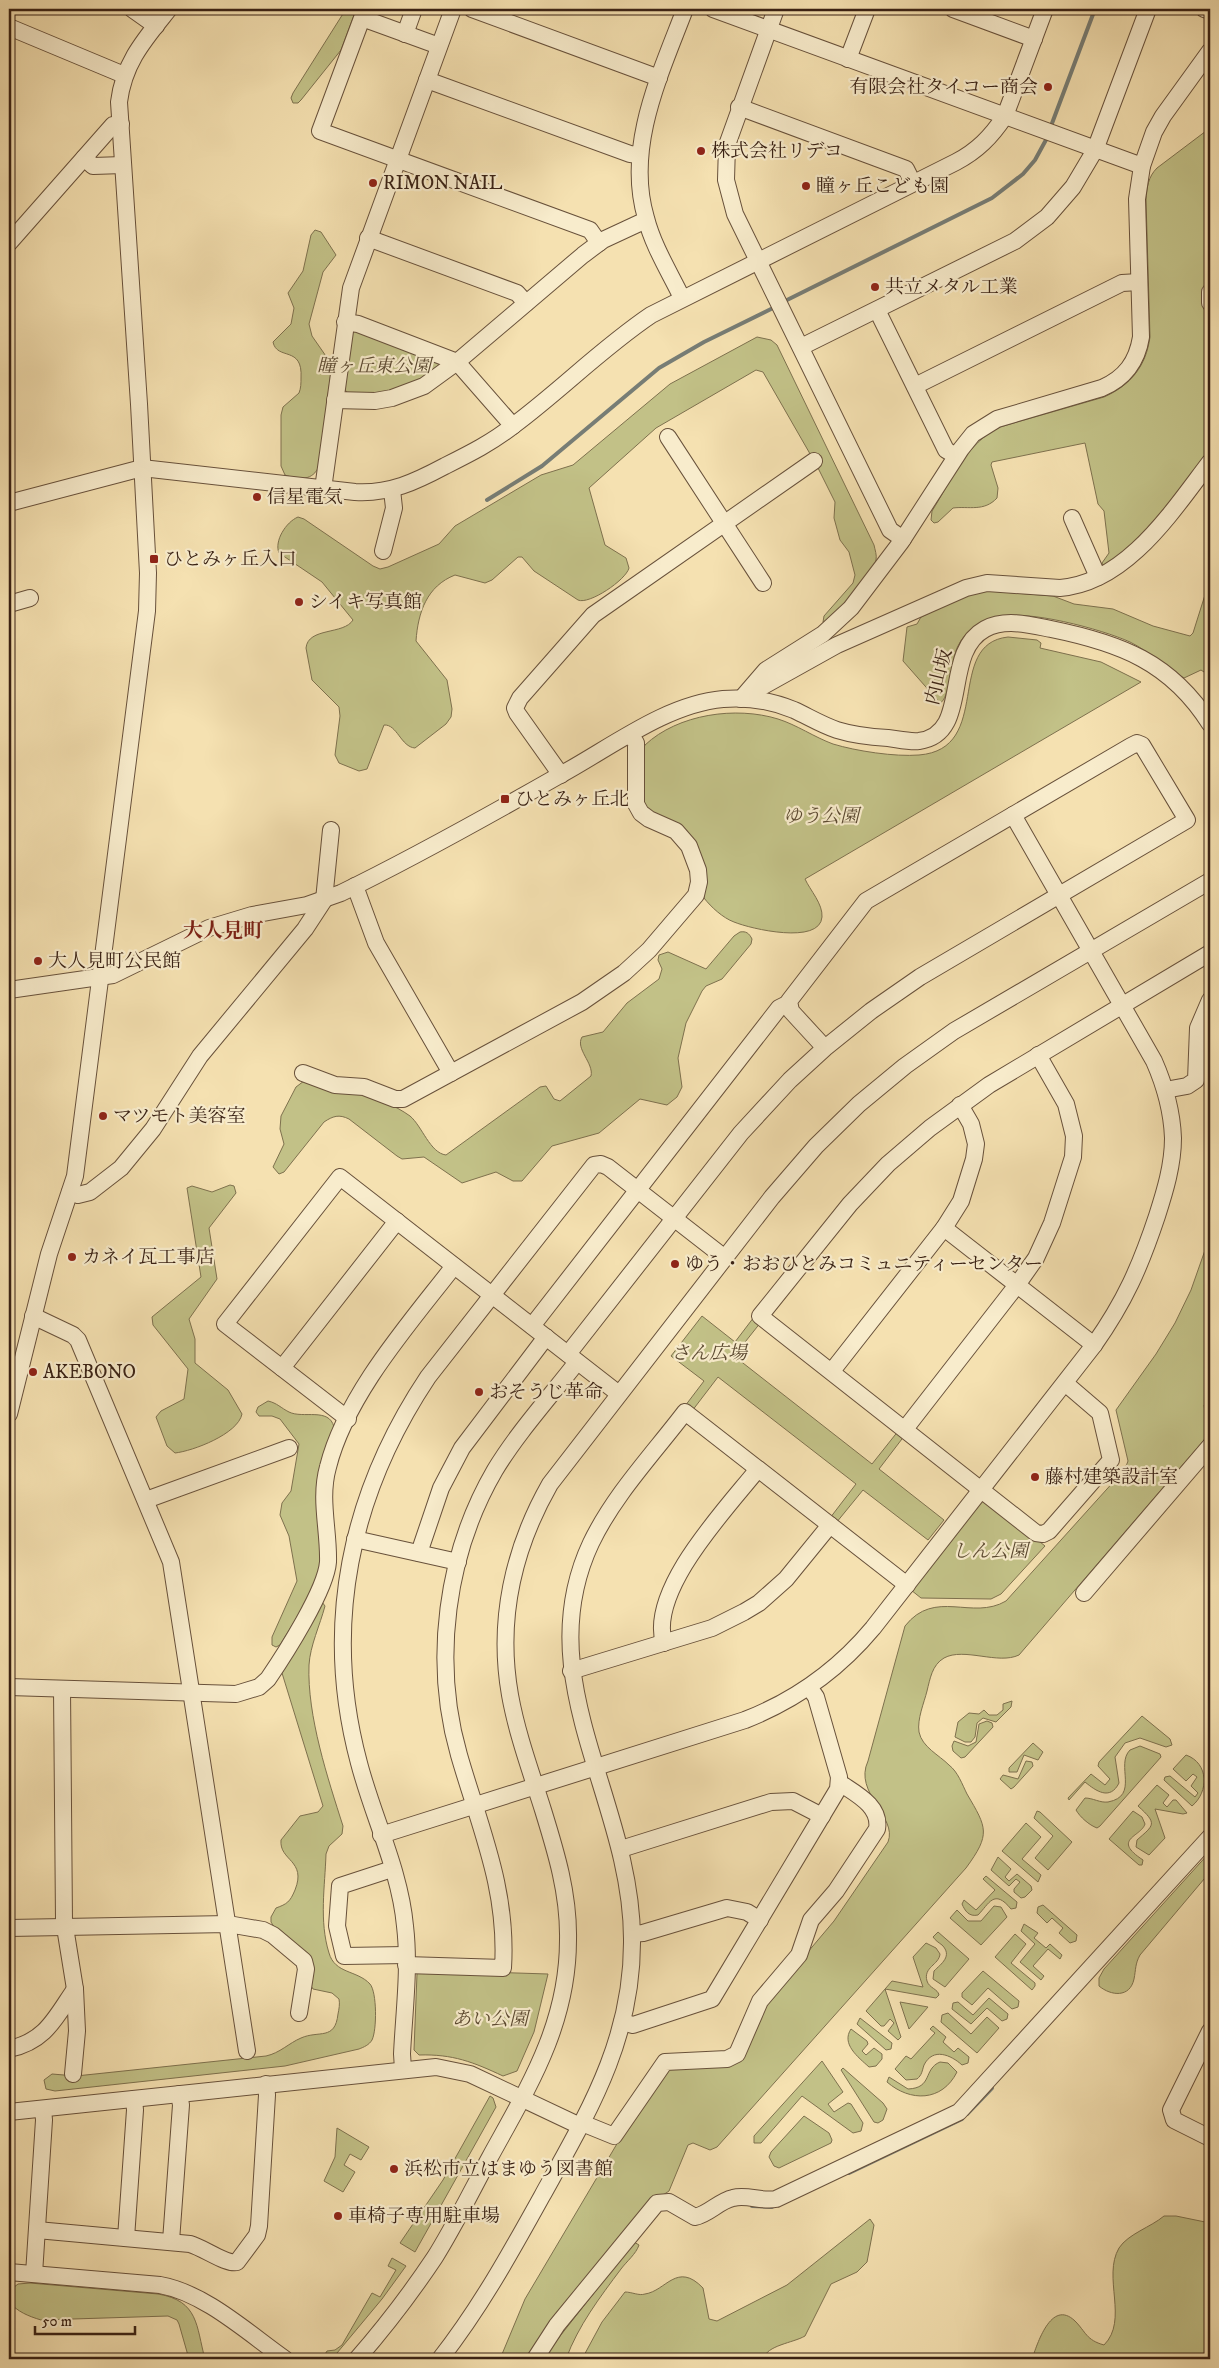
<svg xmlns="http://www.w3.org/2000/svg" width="1219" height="2368" font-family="'IM FELL DW Pica','Noto Serif JP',serif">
<rect width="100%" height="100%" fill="#f5e1b1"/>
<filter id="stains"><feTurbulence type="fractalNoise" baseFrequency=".004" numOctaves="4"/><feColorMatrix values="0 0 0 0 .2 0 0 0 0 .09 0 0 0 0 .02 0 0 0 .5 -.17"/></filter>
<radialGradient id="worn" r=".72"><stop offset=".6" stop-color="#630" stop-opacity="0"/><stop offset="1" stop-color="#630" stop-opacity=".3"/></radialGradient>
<g fill="#c2c187" stroke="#7e714e">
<path d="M346,9L356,10L341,50L301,100L298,103H293L291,98L293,93Z"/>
<path d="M1210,128V266L1206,289V307L1210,324V454L1152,530L1104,567L1102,563L1109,553L1104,511L1098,504L1085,443L992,462L991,465L998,488L997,498C984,512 969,506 953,508L938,522L934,523L931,520L932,511C951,481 967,442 1000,427L1104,397C1131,385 1146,366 1150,337L1146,200C1147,187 1148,177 1157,168Z"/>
<path d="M315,230L321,232L336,255L323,272L309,324L312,336L328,359L331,372L319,466C313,481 299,480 285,475L281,466V415L283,407L299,393C301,388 301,383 301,378C303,345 277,361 273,342L291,324L294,308L288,293L303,271L311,235Z"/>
<path d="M357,330L438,360L440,368C405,392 389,393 349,395L343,387L349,335Z"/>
<path d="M757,337L771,340L777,345L874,545C875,550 877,555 876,560C873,576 838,610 825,623L823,622L824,616L853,583L855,575L849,552L840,540L834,518L835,502L817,466L763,372L756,370L656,428L589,488L605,545L626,558L629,568C626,580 589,605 578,600L534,571L522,557H518L492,580L485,583L455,575C427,586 418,612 416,641L447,680L452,709L451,717L446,724L415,748C401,747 397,724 384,725L367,769L359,771L339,763L335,755L340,716L339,707L312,680L306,648C308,627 344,635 353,620L322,582L279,553C274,541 286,522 298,517L304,519L373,566L380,569L388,567L439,544L455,526L541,475L573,465L670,384Z"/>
<path d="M1210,579V676L1201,670L1184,678C1166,667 1150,652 1130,642C1101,629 1027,609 996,617C980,620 965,631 958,646C951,658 950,699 940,703L903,661L907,627L917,624L921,617L977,590L1053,596L1074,604L1113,609L1153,626L1190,636L1193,633Z"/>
<path d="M1008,637L1037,640L1041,643L1040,648L1101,662L1141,682L805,879C810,890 823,904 822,917C820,945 751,929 734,922C723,918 711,907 704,898V869L642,802L643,749L645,745C678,714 736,706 778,719C797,725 814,737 833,744C856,751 895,757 919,755C994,749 944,644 1008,637Z"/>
<path d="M740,932C746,931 749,933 752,939L751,944L722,979L706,986L702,991L686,1023L678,1058L682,1087L677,1097L667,1105L640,1099L599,1133L552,1146L522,1181H513L496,1172L462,1183L424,1157L402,1159L397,1156L349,1119C339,1114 333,1116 324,1122L284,1172L279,1174L273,1167L284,1144L280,1129L281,1116L296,1087L304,1081C340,1089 379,1094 410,1116C422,1126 430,1153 446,1155L540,1087L546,1086L554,1099L560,1101L591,1076C594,1063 575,1049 582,1037L603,1032L627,1003L659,979L662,969L658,960L659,955L668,952L706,969L734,936Z"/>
<path d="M230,1185L234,1186L236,1193L209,1228L217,1279L189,1319L195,1339V1363L228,1390L242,1414C238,1434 193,1451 175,1453L167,1446L156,1417L161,1411L184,1399L188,1369L153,1325L152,1317L201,1277L187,1188L192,1186L212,1192Z"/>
<path d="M1210,1236V1399L1204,1405L1208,1431L1204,1440L1019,1655C998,1665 964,1647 944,1658C932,1665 930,1679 927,1691C924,1703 917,1719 919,1732C922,1747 939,1755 949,1765C958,1772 962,1784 967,1794C987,1828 991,1834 966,1868L717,2147L710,2150L693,2143L688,2145L669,2191L663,2195L528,2359H500L525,2299L621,2137L668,2067L728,2065L769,1998L834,1921L888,1842C898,1817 853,1793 868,1761L905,1626C935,1588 972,1621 1006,1601L1125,1469L1128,1461L1116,1410L1156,1354L1175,1323L1191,1290Z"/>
<path d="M702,1316L735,1342L754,1317L761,1322L734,1356L872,1464L899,1430L905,1435L879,1469L944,1520L928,1540L863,1490L836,1523L830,1518L856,1484L718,1377L692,1411L685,1406L704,1381L671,1356Z"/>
<path d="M268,1401C277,1403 281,1408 289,1412C303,1419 329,1407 334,1427L322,1559L313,1591L280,1645L276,1647L272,1645V1637L297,1581L289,1536L280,1515L282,1503L291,1491L299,1444L280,1419L272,1416H259L256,1412L258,1407Z"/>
<path d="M987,1499L1045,1546L1001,1594L991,1599L921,1598L911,1590L982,1500Z"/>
<path d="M322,1602L325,1606C320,1625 310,1646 309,1665C307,1716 328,1779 343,1826L342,1834L329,1846L326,1854C325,1886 319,1921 329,1953C335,1974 357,1970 370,1984C377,1992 377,2030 372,2040C369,2045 364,2047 359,2049L285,2066L55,2091L46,2089L44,2080L52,2074L76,2076L266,2056C280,2053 289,2043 301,2038C319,2030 335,2041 338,2014C339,2009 340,2004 339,1999L332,1993L313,1989L271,1922V1917L276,1908C287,1904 290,1902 295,1890C307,1860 279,1861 281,1840L300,1816L318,1812L323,1806L282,1673Z"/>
<path d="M1012,1701L1011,1707L996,1722L983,1718L977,1723L975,1737L971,1742H965L955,1737L958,1722L969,1713L979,1714L984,1710L989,1715H997L1003,1710V1704Z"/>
<path d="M1142,1716L1170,1739L1172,1745L1166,1747L1140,1738L1125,1743L1115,1757L1119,1783C1110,1801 1096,1791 1085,1782L1069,1800L1068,1798L1091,1774L1105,1785L1110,1779L1098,1766L1099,1762Z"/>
<path d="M987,1721L992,1723L993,1727L965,1757L961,1758L953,1751L952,1746L954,1741L968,1746L976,1742L979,1724Z"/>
<path d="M1033,1743L1043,1752L1038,1760L1024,1755L1017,1772H1009V1768Z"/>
<path d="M1140,1746L1160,1754L1161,1757L1100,1826L1097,1828C1089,1825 1080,1817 1076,1810L1085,1798C1093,1798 1100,1803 1108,1802C1140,1796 1115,1765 1130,1750Z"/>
<path d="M1186,1755C1209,1763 1209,1792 1192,1806L1164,1780L1165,1777L1170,1776L1195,1797L1198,1793L1191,1786L1197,1777L1193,1774L1186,1781L1173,1769Z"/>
<path d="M1026,1761L1032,1762L1033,1766L1014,1787L1011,1789L1000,1779L1003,1775L1018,1779Z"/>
<path d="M1157,1785L1169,1795L1163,1803L1167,1807L1173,1800H1176L1187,1813L1183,1814L1155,1809L1165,1838L1149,1855L1136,1847L1137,1840C1154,1825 1158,1824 1138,1806Z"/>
<path d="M1037,1811L1040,1812L1072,1842L1048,1870L1035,1858L1053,1836L1034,1818Z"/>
<path d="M1133,1811L1142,1817L1145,1824C1141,1837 1111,1839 1143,1860L1142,1865H1139L1109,1839Z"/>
<path d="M1026,1823L1041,1837L1022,1859L1041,1875L1038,1882L1002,1851Z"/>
<path d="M1210,1852V1872L1140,1955C1135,1964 1136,1969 1134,1979C1130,1998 1111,1996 1099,1986V1978L1104,1969Z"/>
<path d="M998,1857L1011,1869L1005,1877L1009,1881L1017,1874L1031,1886L1032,1890L1025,1897L1021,1898L1014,1892V1889L1020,1882L1016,1879L1009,1886L991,1870Z"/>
<path d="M986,1876L1017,1902L1016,1908L1011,1909C994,1888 989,1904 978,1915C969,1917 965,1911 962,1904L964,1900L976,1910L995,1890L983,1879Z"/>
<path d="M1043,1905L1077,1935L1076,1941L1070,1943L1059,1933L1063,1928L1052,1918L1047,1923L1037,1913L1038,1907Z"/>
<path d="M994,1906L1001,1907L1007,1917L981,1945L950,1918L957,1910L968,1921H981Z"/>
<path d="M1024,1924L1038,1933L1034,1938L1046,1948L1050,1944L1062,1955L1060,1959L1048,1949L1033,1966L1044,1976L1041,1980L1020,1962L1035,1944L1021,1931Z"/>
<path d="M938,1932L969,1959L945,1987L933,1979L934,1971C941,1964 953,1956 942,1945C938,1942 936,1941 933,1937Z"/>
<path d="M1015,1934L1026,1944L1011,1963L1035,1983V1986L1032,1990L995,1957Z"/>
<path d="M926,1943L936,1948L940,1954C939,1965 923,1967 927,1981C929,1988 938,1989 939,1995L936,1998L885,1989L901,2037L898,2040L888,2031L894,2023L890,2019L884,2026H881L866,2011L892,1981L923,1987L913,1957Z"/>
<path d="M422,1970L548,1974L534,2032L517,2071L503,2076C473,2062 453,2054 419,2055L414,2050L417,1974Z"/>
<path d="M983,1971L1019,2001L1018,2007L1012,2009L988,1988L972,2005L962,1997V1993Z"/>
<path d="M989,1998L1008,2014L1007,2019L1002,2021L987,2008L971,2024L952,2009L953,2003L958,2002L973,2015Z"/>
<path d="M900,2002L928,2007L909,2029Z"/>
<path d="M948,2013L971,2034L987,2017L999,2028L977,2053L941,2022L942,2015Z"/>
<path d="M860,2018L892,2043L891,2049L886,2050L857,2024Z"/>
<path d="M933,2026L946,2037L943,2042L954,2052L958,2048L969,2057L968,2063L962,2065C951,2055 933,2047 924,2065C922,2071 922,2075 917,2079L906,2080L895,2069L906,2056L911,2059L935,2033L930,2029Z"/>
<path d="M851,2029L867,2041L868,2044L862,2051L866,2055L874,2048L882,2054V2059L876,2066L869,2067C858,2057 841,2044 851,2029Z"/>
<path d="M822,2061L843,2092L828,2104L834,2112L848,2103L851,2104L863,2123L861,2131L853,2133L802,2096L761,2143H754V2136Z"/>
<path d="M940,2062L948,2063L957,2072C942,2102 910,2102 887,2082L889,2077L908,2089C933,2088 923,2069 940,2062Z"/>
<path d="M843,2068L883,2103L887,2109L883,2120L878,2123L874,2122L841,2070Z"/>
<path d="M490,2096L493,2098L496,2107L415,2252L400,2243L443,2180Z"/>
<path d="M804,2116L829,2133L832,2140L831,2143L779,2168L774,2166L769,2157L771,2152Z"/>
<path d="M337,2128L369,2147L361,2160L350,2154L344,2165L355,2172L343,2192L324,2181L335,2157Z"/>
<path d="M1164,2216H1176L1210,2223V2359H1032C1037,2345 1051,2298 1075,2321C1086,2332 1086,2340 1104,2345C1129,2320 1102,2277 1119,2248C1128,2234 1151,2227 1164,2216Z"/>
<path d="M870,2219L874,2225L867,2262L857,2272L831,2284L805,2336C793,2343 767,2345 763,2359H582L602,2322L625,2292C632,2292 639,2296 645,2294C666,2291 677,2261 703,2288L709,2319L717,2321L787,2285Z"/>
<path d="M634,2242L639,2245C636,2254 627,2261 621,2269C600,2297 578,2326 566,2359H542Z"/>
<path d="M392,2258L406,2266L382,2299L332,2359H322L327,2351L335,2350L342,2345L372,2293L380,2297L396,2270L388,2266Z"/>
<path d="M30,2283L158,2294C199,2301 196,2326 205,2359H189L179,2324L177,2320L168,2316L41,2320C28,2316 18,2312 9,2302V2291L18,2284Z"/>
</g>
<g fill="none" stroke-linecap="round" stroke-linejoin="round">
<g stroke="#777d75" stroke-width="4">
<path d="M1051,126L1095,9"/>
<path d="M785,301L992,198L1023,174L1035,160L1047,138"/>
<path d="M487,500L542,466L659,368L704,342L773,308"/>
<path d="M967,2114L992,2088"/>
<path d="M849,2173L962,2119"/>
<path d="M752,2206L772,2207"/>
</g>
<defs>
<g id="minor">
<path d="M132,9L156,26"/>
<path d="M472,9L659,78"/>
<path d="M713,9L1142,166"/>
<path d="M776,9L727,145L726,180L735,214L890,530L903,539"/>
<path d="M953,9L1034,39"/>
<path d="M1204,9L1210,11"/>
<path d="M9,27L124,75"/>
<path d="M405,34L414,9"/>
<path d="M439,46L362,18L320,131L590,230L599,243"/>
<path d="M848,59L867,9"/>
<path d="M427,80L630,154L640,155"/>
<path d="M739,107L906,169L913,183"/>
<path d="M84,158L93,166L123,165"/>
<path d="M368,238L517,293L526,303"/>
<path d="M9,243L113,125L121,124"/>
<path d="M1210,292V303"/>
<path d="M682,298C670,273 653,246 646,218C625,147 660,75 685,9"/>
<path d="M877,310L946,450L956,456"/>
<path d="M345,322L358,324L457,362L513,426"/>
<path d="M801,347L1015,241L1047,217L1073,187L1095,150L1148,9"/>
<path d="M915,386L1122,283L1139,282"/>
<path d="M335,400L375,401L392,398L424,386L457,362L583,255L603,240L646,220"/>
<path d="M668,437L763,583"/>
<path d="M323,489L351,288L453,9"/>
<path d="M9,503L142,468L355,492C390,494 415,482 445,466C469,454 493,442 514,425C561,390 602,348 651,315L956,162C977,151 991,137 1005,116L1045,9"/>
<path d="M1072,518L1098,577"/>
<path d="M383,551L394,508L392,490"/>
<path d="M9,604L30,598"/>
<path d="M749,694L837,645L966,588L987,583L1060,588C1127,583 1173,510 1210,462"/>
<path d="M741,699L766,670L823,634L851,608L901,542L961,449L973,434L997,419L1102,388C1125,378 1137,362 1141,337L1137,199L1142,166L1154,132L1163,116L1210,51"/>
<path d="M561,775L517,713L515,708L520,698L593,615L814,461"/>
<path d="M355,886L376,943L451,1073"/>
<path d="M9,990L113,975L209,928L252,915L307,905L341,893C415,857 488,816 560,775C610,748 666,704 723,699C747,697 772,701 794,710C809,717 822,725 837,730C853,735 870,737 888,738C897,739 909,742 919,741C972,734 941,653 985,629C1005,618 1031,625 1051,629C1120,643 1171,662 1210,724"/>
<path d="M303,1073L335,1085L364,1087L395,1099H403L582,1002L624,973L649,950L696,895L699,882L698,870L689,846L676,831L649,819L641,813L636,804V743L631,735"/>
<path d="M1165,1090L1187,1086L1196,1080L1198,1028L1210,1000"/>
<path d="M70,1192L78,1195L90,1192L121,1168L153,1129L200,1056L305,929L324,900L331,830"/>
<path d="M944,1228L1094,1345"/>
<path d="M33,1316L73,1335L78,1340L171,1562L247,2051"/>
<path d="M532,1326L779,1008L789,1003"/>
<path d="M568,1354L741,1133L790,1080L825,1048L871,1011L920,977L1187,820L1142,745L1137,743L1131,746L866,901L789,1001L791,1011L825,1048"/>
<path d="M282,1368L397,1221"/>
<path d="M832,1371L944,1228L961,1201L974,1159L976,1144L971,1124L960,1105"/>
<path d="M1065,1383L1100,1413L1111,1460L1049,1531L1043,1534L1036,1533L760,1316L850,1204L888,1164L930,1128L989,1085L1210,953"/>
<path d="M9,1414L49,1254L75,1176L147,611L148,573L139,404L119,102C124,62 145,39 169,9"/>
<path d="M348,1419L225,1324L340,1177L619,1394"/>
<path d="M905,1429L1017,1285L1036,1258L1052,1223L1073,1157L1074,1136L1066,1104L1038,1055"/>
<path d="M146,1500L289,1448"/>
<path d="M355,1539L458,1562"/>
<path d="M419,1553L441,1488L462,1448L546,1337"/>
<path d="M1084,1593L1210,1446"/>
<path d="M664,1643C648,1590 727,1508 758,1469"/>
<path d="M571,1671L712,1628L744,1612L759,1603L786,1579L830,1525"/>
<path d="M9,1687L236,1694L259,1687L268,1679C285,1654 326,1590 328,1562C329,1530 319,1499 328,1467C346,1395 409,1324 454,1266"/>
<path d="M62,1689L64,1921L75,1989L77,2031L73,2074"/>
<path d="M381,1835L745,1720C796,1700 838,1670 873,1628L1094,1345C1125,1301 1140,1267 1157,1216C1165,1191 1173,1165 1173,1138C1172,1111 1165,1086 1154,1061L1013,815"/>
<path d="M621,1849L771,1802L793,1801L822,1816"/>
<path d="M392,1869L340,1886L337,1926L344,1956L406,1955"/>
<path d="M9,1928L228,1924L263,1930L273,1935L304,1961L306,1969L299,2013"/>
<path d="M632,1934L643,1933L727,1908L747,1912L760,1920"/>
<path d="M406,1965L503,1968C508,1889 480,1828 459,1755C432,1661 446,1554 495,1470C518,1432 550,1397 577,1362"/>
<path d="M622,2022L633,2025L712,1999L838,1789L839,1777L816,1697L809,1687"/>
<path d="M1210,2031L1171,2110L1174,2120L1210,2138"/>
<path d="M9,2049C46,2041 55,2018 75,1989"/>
<path d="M403,2069L402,2054C404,2012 410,1968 405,1926C400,1870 373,1817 359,1763C322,1626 350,1494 428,1377L594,1165L601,1164L608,1167L725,1258"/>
<path d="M9,2112L436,2067L470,2074L580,2126"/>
<path d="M582,2123L614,2136L665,2062L727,2059L737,2054L760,2001L799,1955L811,1920L836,1891L877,1829C881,1806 856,1794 840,1783"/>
<path d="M37,2230L190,2244C204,2248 227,2265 237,2262L257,2235L259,2226L267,2095L266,2084"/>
<path d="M126,2238L135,2110L134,2099"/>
<path d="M171,2241L181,2105L179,2094"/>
<path d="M9,2272L160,2285C205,2293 248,2333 285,2359"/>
<path d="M34,2274L44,2120L43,2109"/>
<path d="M357,2359C385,2327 411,2293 435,2257C455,2225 472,2190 490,2157C529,2086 568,2024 568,1940C569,1894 556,1852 543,1810C531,1772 517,1734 510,1695C497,1621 513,1549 550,1484L772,1197L816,1146L859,1104L905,1066L954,1031L1210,881"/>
<path d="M440,2359C480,2308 511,2252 542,2196C589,2111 633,2039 632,1939C632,1800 527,1679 591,1543C614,1495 653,1454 685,1412L907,1585"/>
<path d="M535,2359L557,2325L657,2203L669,2202L695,2217C709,2214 719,2201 733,2198C747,2194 761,2202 776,2199L959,2112L1210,1837"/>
</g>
</defs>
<use href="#minor" stroke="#68513b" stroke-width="18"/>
<use href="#minor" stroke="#f8eccc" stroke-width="16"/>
</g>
<g fill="#8f2418" stroke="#f8eccc" stroke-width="2">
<circle cx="1048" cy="87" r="5"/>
<circle cx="701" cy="151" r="5"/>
<circle cx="373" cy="183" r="5"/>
<circle cx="806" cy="186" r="5"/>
<circle cx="875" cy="287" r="5"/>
<circle cx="257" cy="497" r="5"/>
<rect x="149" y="554" width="10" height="10" rx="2.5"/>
<circle cx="299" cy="602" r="5"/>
<rect x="500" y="794" width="10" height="10" rx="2.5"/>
<circle cx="38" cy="961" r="5"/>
<circle cx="103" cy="1116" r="5"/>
<circle cx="72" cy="1257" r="5"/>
<circle cx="675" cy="1264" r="5"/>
<circle cx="33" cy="1372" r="5"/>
<circle cx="479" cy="1392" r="5"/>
<circle cx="1035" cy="1477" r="5"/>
<circle cx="394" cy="2169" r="5"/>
<circle cx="338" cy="2216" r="5"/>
</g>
<g text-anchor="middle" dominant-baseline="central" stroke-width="4.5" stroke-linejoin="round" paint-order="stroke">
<g font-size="19" fill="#392114" stroke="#f8eccc" text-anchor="start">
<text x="1038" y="87" text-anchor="end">有限会社タイコー商会</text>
<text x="711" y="151">株式会社リデコ</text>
<text x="383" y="183">RIMON NAIL</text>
<text x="816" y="186">瞳ヶ丘こども園</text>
<text x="885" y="287">共立メタル工業</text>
<text x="267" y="497">信星電気</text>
<text x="164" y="559">ひとみヶ丘入口</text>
<text x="309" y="602">シイキ写真館</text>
<text x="515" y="799">ひとみヶ丘北</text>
<text x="48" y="961">大人見町公民館</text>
<text x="113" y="1116">マツモト美容室</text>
<text x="82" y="1257">カネイ瓦工事店</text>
<text x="685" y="1264">ゆう・おおひとみコミュニティーセンター</text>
<text x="43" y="1372">AKEBONO</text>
<text x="489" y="1392">おそうじ革命</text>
<text x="1045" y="1477">藤村建築設計室</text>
<text x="404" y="2169">浜松市立はまゆう図書館</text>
<text x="348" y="2216">車椅子専用駐車場</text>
</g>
<g font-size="19" font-style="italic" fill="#5b4931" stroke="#f8eccc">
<text x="374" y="366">瞳ヶ丘東公園</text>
<text x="821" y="816">ゆう公園</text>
<text x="709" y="1353">さん広場</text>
<text x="990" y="1551">しん公園</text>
<text x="490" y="2019">あい公園</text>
</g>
<g font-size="19" fill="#392114" stroke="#f8eccc">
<text transform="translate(939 677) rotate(-76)">内山坂</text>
</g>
<g font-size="20" font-weight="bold" fill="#7a1f14" stroke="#f8eccc">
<text x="223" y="931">大人見町</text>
</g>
</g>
<rect width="1219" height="2368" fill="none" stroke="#f5e1b1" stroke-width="30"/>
<rect x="10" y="10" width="1199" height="2348" fill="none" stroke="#392114" stroke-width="2.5"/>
<rect x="15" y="15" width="1189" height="2338" fill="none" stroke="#392114"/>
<path d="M35 2326v8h100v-8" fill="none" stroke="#392114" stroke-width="2.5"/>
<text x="42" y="2326" font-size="15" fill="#392114" stroke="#f8eccc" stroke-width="4" paint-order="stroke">50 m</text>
<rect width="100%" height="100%" filter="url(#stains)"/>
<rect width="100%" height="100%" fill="url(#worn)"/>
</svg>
